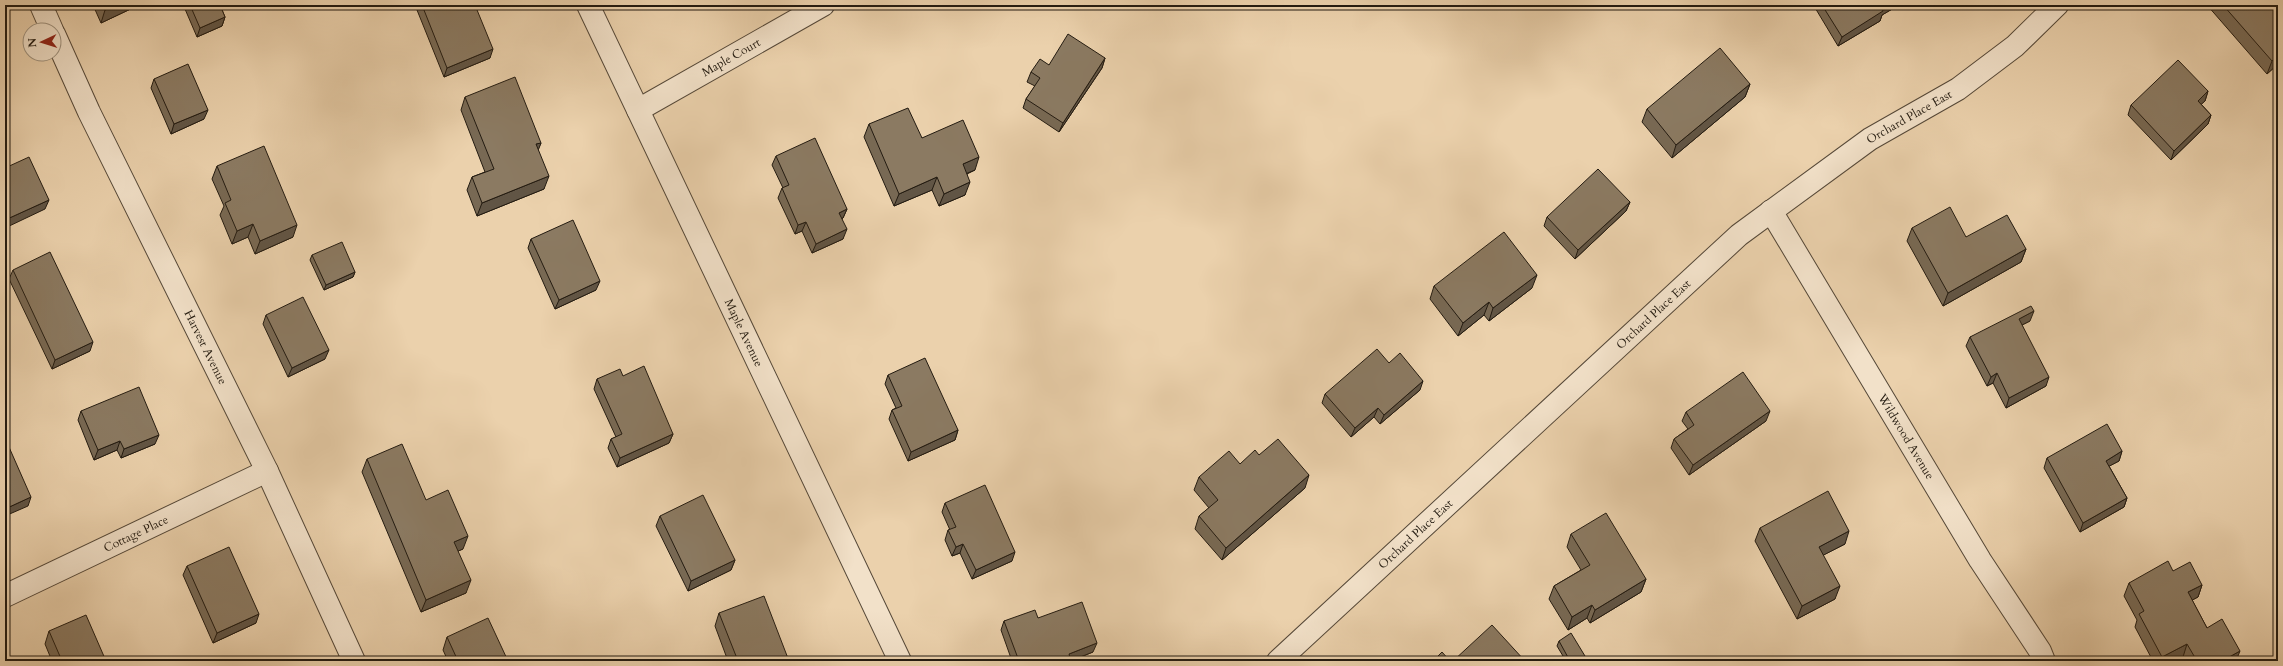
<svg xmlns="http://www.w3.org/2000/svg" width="2283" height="666" font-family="Cardo,serif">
<rect width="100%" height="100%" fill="#ebd1ac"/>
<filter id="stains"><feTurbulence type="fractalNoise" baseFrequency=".005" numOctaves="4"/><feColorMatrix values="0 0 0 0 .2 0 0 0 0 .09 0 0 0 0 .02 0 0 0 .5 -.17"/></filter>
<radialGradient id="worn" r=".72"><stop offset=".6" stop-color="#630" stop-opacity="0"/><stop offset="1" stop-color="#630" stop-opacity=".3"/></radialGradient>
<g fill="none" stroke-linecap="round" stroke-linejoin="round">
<defs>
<g id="street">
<path d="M41,5L52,30"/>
<path id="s1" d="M588,5L900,661"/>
<path id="s2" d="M54,34L89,112L267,471L354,661"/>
<path id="s3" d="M638,110L823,5"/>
<path id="s4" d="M1771,211L1980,560L2040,651L2044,661"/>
<path id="s5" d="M5,596L267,471"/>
<path id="s6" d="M1278,661L1739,235L1870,139L1958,89L2015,46L2057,5"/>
</g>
</defs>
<use href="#street" stroke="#554838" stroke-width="24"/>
<use href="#street" stroke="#f2e1c9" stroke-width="22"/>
</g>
<g fill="#786954" stroke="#231b11">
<path d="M93,5H139L101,23Z"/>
<path d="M186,5H220L225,17L222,26L197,37L185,9Z"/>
<path d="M419,5H475L490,58L444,77L417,10Z"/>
<path d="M1814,5H1899L1882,15L1880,21L1838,46L1814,6Z"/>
<path d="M2207,5H2278V64L2267,74Z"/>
<path d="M1105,58L1102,68L1059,132L1023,108L1026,99L1035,86L1027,82L1031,72L1049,65Z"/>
<path d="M154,79L204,119L171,134L151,88Z"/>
<path d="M1750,84L1745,97L1672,158L1642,122L1647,109Z"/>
<path d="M2208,91L2205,101L2201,104L2211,115L2208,124L2171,160L2128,115L2131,105Z"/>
<path d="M465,97L541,143L538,149L544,189L477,216L467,190L472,177L485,172L461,110Z"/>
<path d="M869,124L922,138L975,170L967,174L965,195L939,206L932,190L894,206L864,137Z"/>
<path d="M776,156L847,209L843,218L842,219L843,239L812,253L802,231L795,234L778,198L782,188H783L772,165Z"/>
<path d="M217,166L293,237L255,254L248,237L232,244L220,215L224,206L212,179Z"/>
<path d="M1630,202L1626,211L1575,259L1544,226L1547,217Z"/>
<path d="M1912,228L1966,237L2026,249L2021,262L1943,306L1907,241Z"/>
<path d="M531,239L596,290L555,309L528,248Z"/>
<path d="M312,255L355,272L353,277L324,290L310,260Z"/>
<path d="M13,270L90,351L52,369L9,279Z"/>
<path d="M1434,286L1532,288L1489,321L1484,315L1458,336L1430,299Z"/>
<path d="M266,315L325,359L288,377L263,324Z"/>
<path d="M2030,321L2022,325L2046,386L2006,408L1993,383L1987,386L1966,346L1970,337Z"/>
<path d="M1389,363L1420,390L1380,424L1374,417L1351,437L1322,403L1325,394Z"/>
<path d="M888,375L958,430L955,440L908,461L889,419L892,410L896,408L885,384Z"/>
<path d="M623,376L673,434L669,443L617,467L608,448L611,439L616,437L594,389L597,379Z"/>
<path d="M81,411L155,444L121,458L117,450L94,460L78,420Z"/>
<path d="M1686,412L1766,421L1689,475L1671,448L1674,439L1688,429L1682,421Z"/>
<path d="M2122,451L2119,461L2109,466L2127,498L2124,507L2080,532L2044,468L2047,458Z"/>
<path d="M1259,455L1305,488L1222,560L1195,529L1199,516L1209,508L1194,490L1199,477L1240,464Z"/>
<path d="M367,459L463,549L458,551L466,593L421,612L362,472Z"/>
<path d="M945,503L1012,561L972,579L960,553L952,556L945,540L948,530H950L942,512Z"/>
<path d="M660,516L735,560L731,570L688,591L656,526Z"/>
<path d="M1760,528L1845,544L1823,555L1835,599L1797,619L1755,541Z"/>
<path d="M1571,534L1646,579L1641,592L1590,623L1587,618L1568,630L1549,599L1554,586L1581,570L1567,547Z"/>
<path d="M187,566L256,623L213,643L183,575Z"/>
<path d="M2173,571L2202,585L2198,597L2192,600L2207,628L2236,661H2185L2183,657L2175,661H2153L2135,627L2137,620L2124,596L2129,583Z"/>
<path d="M719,613L789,661H728L715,626Z"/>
<path d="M1038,618L1093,652L1071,661H1012L1001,630L1004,621Z"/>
<path d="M49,631L106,661H52L45,644Z"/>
<path d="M447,637L508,661H448L443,650Z"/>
<path d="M1559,641L1588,661H1566L1557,646Z"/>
</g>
<g fill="#615545" stroke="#231b11">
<path d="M116,5H139L101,23L105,10Z"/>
<path d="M1887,5H1899L1882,15L1880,21L1838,46L1842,37Z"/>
<path d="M2277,5H2278V13L2269,21L2273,8Z"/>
<path d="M225,17L222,26L197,37L200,28Z"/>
<path d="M493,49L490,58L444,77L447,68Z"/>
<path d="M2278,55V64L2267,74L2272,61Z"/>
<path d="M1105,58L1102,68L1059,132L1063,123Z"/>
<path d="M1750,84L1745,97L1672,158L1676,145Z"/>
<path d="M2208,91L2205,101L2195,110L2198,101Z"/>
<path d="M208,110L204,119L171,134L174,124Z"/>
<path d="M2211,115L2208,124L2171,160L2174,151Z"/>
<path d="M541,143L536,156V144Z"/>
<path d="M979,157L975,170L958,177L963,164Z"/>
<path d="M549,176L544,189L477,216L482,203Z"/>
<path d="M937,177L932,190L894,206L899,194Z"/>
<path d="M970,182L965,195L939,206L944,194Z"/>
<path d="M49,200L45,209L5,228V220Z"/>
<path d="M1630,202L1626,211L1575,259L1578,250Z"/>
<path d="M847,209L843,218L835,222L839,213Z"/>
<path d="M806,222L802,231L795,234L798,225Z"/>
<path d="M253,224L248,237L232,244L237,231Z"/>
<path d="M297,225L293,237L255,254L260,241Z"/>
<path d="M847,229L843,239L812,253L816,244Z"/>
<path d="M2026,249L2021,262L1943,306L1948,293Z"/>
<path d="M355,272L353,277L324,290L326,285Z"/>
<path d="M1537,275L1532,288L1489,321L1493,308Z"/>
<path d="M600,281L596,290L555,309L559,300Z"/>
<path d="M1489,302L1484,315L1458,336L1463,323Z"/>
<path d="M2034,311L2030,321L2016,328L2019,319Z"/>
<path d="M93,342L90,351L52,369L55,360Z"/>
<path d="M329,350L325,359L288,377L292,368Z"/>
<path d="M1997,373L1993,383L1987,386L1991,377Z"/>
<path d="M2049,377L2046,386L2006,408L2009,398Z"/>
<path d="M1423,381L1420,390L1380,424L1384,415Z"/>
<path d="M1378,408L1374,417L1351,437L1355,428Z"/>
<path d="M1770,411L1766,421L1689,475L1693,465Z"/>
<path d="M958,430L955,440L908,461L911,452Z"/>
<path d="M673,434L669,443L617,467L620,458Z"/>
<path d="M159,435L155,444L121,458L124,449Z"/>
<path d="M120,441L117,450L94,460L98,450Z"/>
<path d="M2122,451L2119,461L2102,470L2106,461Z"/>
<path d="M1309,475L1305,488L1222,560L1226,548Z"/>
<path d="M31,497L28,506L5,516V509Z"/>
<path d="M2127,498L2124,507L2080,532L2083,523Z"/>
<path d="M1849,531L1845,544L1814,560L1819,547Z"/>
<path d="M468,536L463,549L449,555L454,542Z"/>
<path d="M963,544L960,553L952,556L956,547Z"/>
<path d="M1015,552L1012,561L972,579L976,570Z"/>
<path d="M735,560L731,570L688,591L691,581Z"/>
<path d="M1646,579L1641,592L1590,623L1595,610Z"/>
<path d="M471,580L466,593L421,612L426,600Z"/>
<path d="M2202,585L2198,597L2183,605L2188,592Z"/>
<path d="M1840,586L1835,599L1797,619L1802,606Z"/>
<path d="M1592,605L1587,618L1568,630L1572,617Z"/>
<path d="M259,614L256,623L213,643L217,633Z"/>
<path d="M1097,643L1093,652L1070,661L1069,654Z"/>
<path d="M2187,644L2183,657L2175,661H2161L2162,657Z"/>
<path d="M2240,651L2236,661H2222Z"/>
</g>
<g fill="#8b7a62" stroke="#231b11">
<path d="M103,5H116L105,10Z"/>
<path d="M190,5H220L225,17L200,28Z"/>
<path d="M422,5H475L493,49L447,68Z"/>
<path d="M1822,5H1887L1882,8L1883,11L1842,37Z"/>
<path d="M2223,5H2277L2273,8L2278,14V55L2272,61Z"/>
<path d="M1068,34L1105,58L1063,123L1026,99L1040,78L1031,72L1040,59L1049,65Z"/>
<path d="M1720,48L1750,84L1676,145L1647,109Z"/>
<path d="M2178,60L2208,91L2198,101L2211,115L2174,151L2131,105Z"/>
<path d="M188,64L208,110L174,124L154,79Z"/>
<path d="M515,77L541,143L536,144L549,176L482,203L472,177L494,169L465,97Z"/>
<path d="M908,108L922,138L963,120L979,157L963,164L970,182L944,194L937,177L899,194L869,124Z"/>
<path d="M815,138L847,209L839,213L847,229L816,244L806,222L798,225L782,188L789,185L776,156Z"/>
<path d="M264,146L297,225L260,241L253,224L237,231L225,203L231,200L217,166Z"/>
<path d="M29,157L49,200L5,220V168Z"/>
<path d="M1598,169L1630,202L1578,250L1547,217Z"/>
<path d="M1950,207L1966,237L2007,215L2026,249L1948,293L1912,228Z"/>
<path d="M573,220L600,281L559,300L531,239Z"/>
<path d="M1504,232L1537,275L1493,308L1489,302L1463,323L1434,286Z"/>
<path d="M342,242L355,272L326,285L312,255Z"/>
<path d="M50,252L93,342L55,360L13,270Z"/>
<path d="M303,297L329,350L292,368L266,315Z"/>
<path d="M2031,306L2034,311L2019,319L2049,377L2009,398L1997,373L1991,377L1970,337Z"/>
<path d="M1377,349L1389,363L1400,353L1423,381L1384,415L1378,408L1355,428L1325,394Z"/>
<path d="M925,358L958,430L911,452L892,410L902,406L888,375Z"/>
<path d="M644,366L673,434L620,458L611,439L622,434L597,379L620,369L623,376Z"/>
<path d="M1743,372L1770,411L1693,465L1674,439L1694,425L1686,412Z"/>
<path d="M139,387L159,435L124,449L120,441L98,450L81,411Z"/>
<path d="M2107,424L2122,451L2106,461L2127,498L2083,523L2047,458Z"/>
<path d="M5,438L31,497L5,509Z"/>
<path d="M1278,439L1309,475L1226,548L1199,516L1218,500L1199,477L1229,451L1240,464L1255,450L1259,455Z"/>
<path d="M402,444L426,500L448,490L468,536L454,542L471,580L426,600L367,459Z"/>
<path d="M985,485L1015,552L976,570L963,544L956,547L948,530L956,527L945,503Z"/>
<path d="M1828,491L1849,531L1819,547L1840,586L1802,606L1760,528Z"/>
<path d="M703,495L735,560L691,581L660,516Z"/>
<path d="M1606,513L1646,579L1595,610L1592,605L1572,617L1554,586L1590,565L1571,534Z"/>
<path d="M229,547L259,614L217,633L187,566Z"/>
<path d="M2168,561L2173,571L2190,562L2202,585L2188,592L2207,628L2222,619L2240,651L2222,661H2197L2187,644L2162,657L2139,614L2144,611L2129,583Z"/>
<path d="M764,596L789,661H738L719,613Z"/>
<path d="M1082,602L1097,643L1069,654L1071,661H1019L1004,621L1035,610L1038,618Z"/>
<path d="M86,615L106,661H62L49,631Z"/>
<path d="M488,618L508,661H458L447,637Z"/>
<path d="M1492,625L1525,661H1453Z"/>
<path d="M1571,633L1588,661H1570L1559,641Z"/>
<path d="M1442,652L1450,661H1433Z"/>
</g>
<g text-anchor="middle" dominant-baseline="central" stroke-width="3" stroke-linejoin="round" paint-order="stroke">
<g font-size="12" fill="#231b11" stroke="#f2e1c9">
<text stroke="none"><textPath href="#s3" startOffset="107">Maple Court</textPath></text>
<text stroke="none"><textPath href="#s6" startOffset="835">Orchard Place East</textPath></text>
<text stroke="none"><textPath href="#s6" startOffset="511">Orchard Place East</textPath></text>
<text stroke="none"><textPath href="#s1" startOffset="363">Maple Avenue</textPath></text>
<text stroke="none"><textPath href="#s2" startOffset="348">Harvest Avenue</textPath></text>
<text stroke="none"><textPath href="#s4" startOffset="263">Wildwood Avenue</textPath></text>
<text stroke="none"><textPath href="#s5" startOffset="145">Cottage Place</textPath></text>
<text stroke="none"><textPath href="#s6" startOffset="187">Orchard Place East</textPath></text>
</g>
</g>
<rect width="2283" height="666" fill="none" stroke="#ebd1ac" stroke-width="20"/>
<rect x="6" y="6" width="2271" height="654" fill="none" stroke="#231b11" stroke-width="2"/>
<rect x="10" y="10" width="2263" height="646" fill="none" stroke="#231b11"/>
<g transform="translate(42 42) rotate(266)"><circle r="19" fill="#f2e1c9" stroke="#9f927f"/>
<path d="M0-3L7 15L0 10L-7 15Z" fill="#8f2418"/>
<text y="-6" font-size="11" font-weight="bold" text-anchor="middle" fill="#231b11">N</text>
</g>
<rect width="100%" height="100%" filter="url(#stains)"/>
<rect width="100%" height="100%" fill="url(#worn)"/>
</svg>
